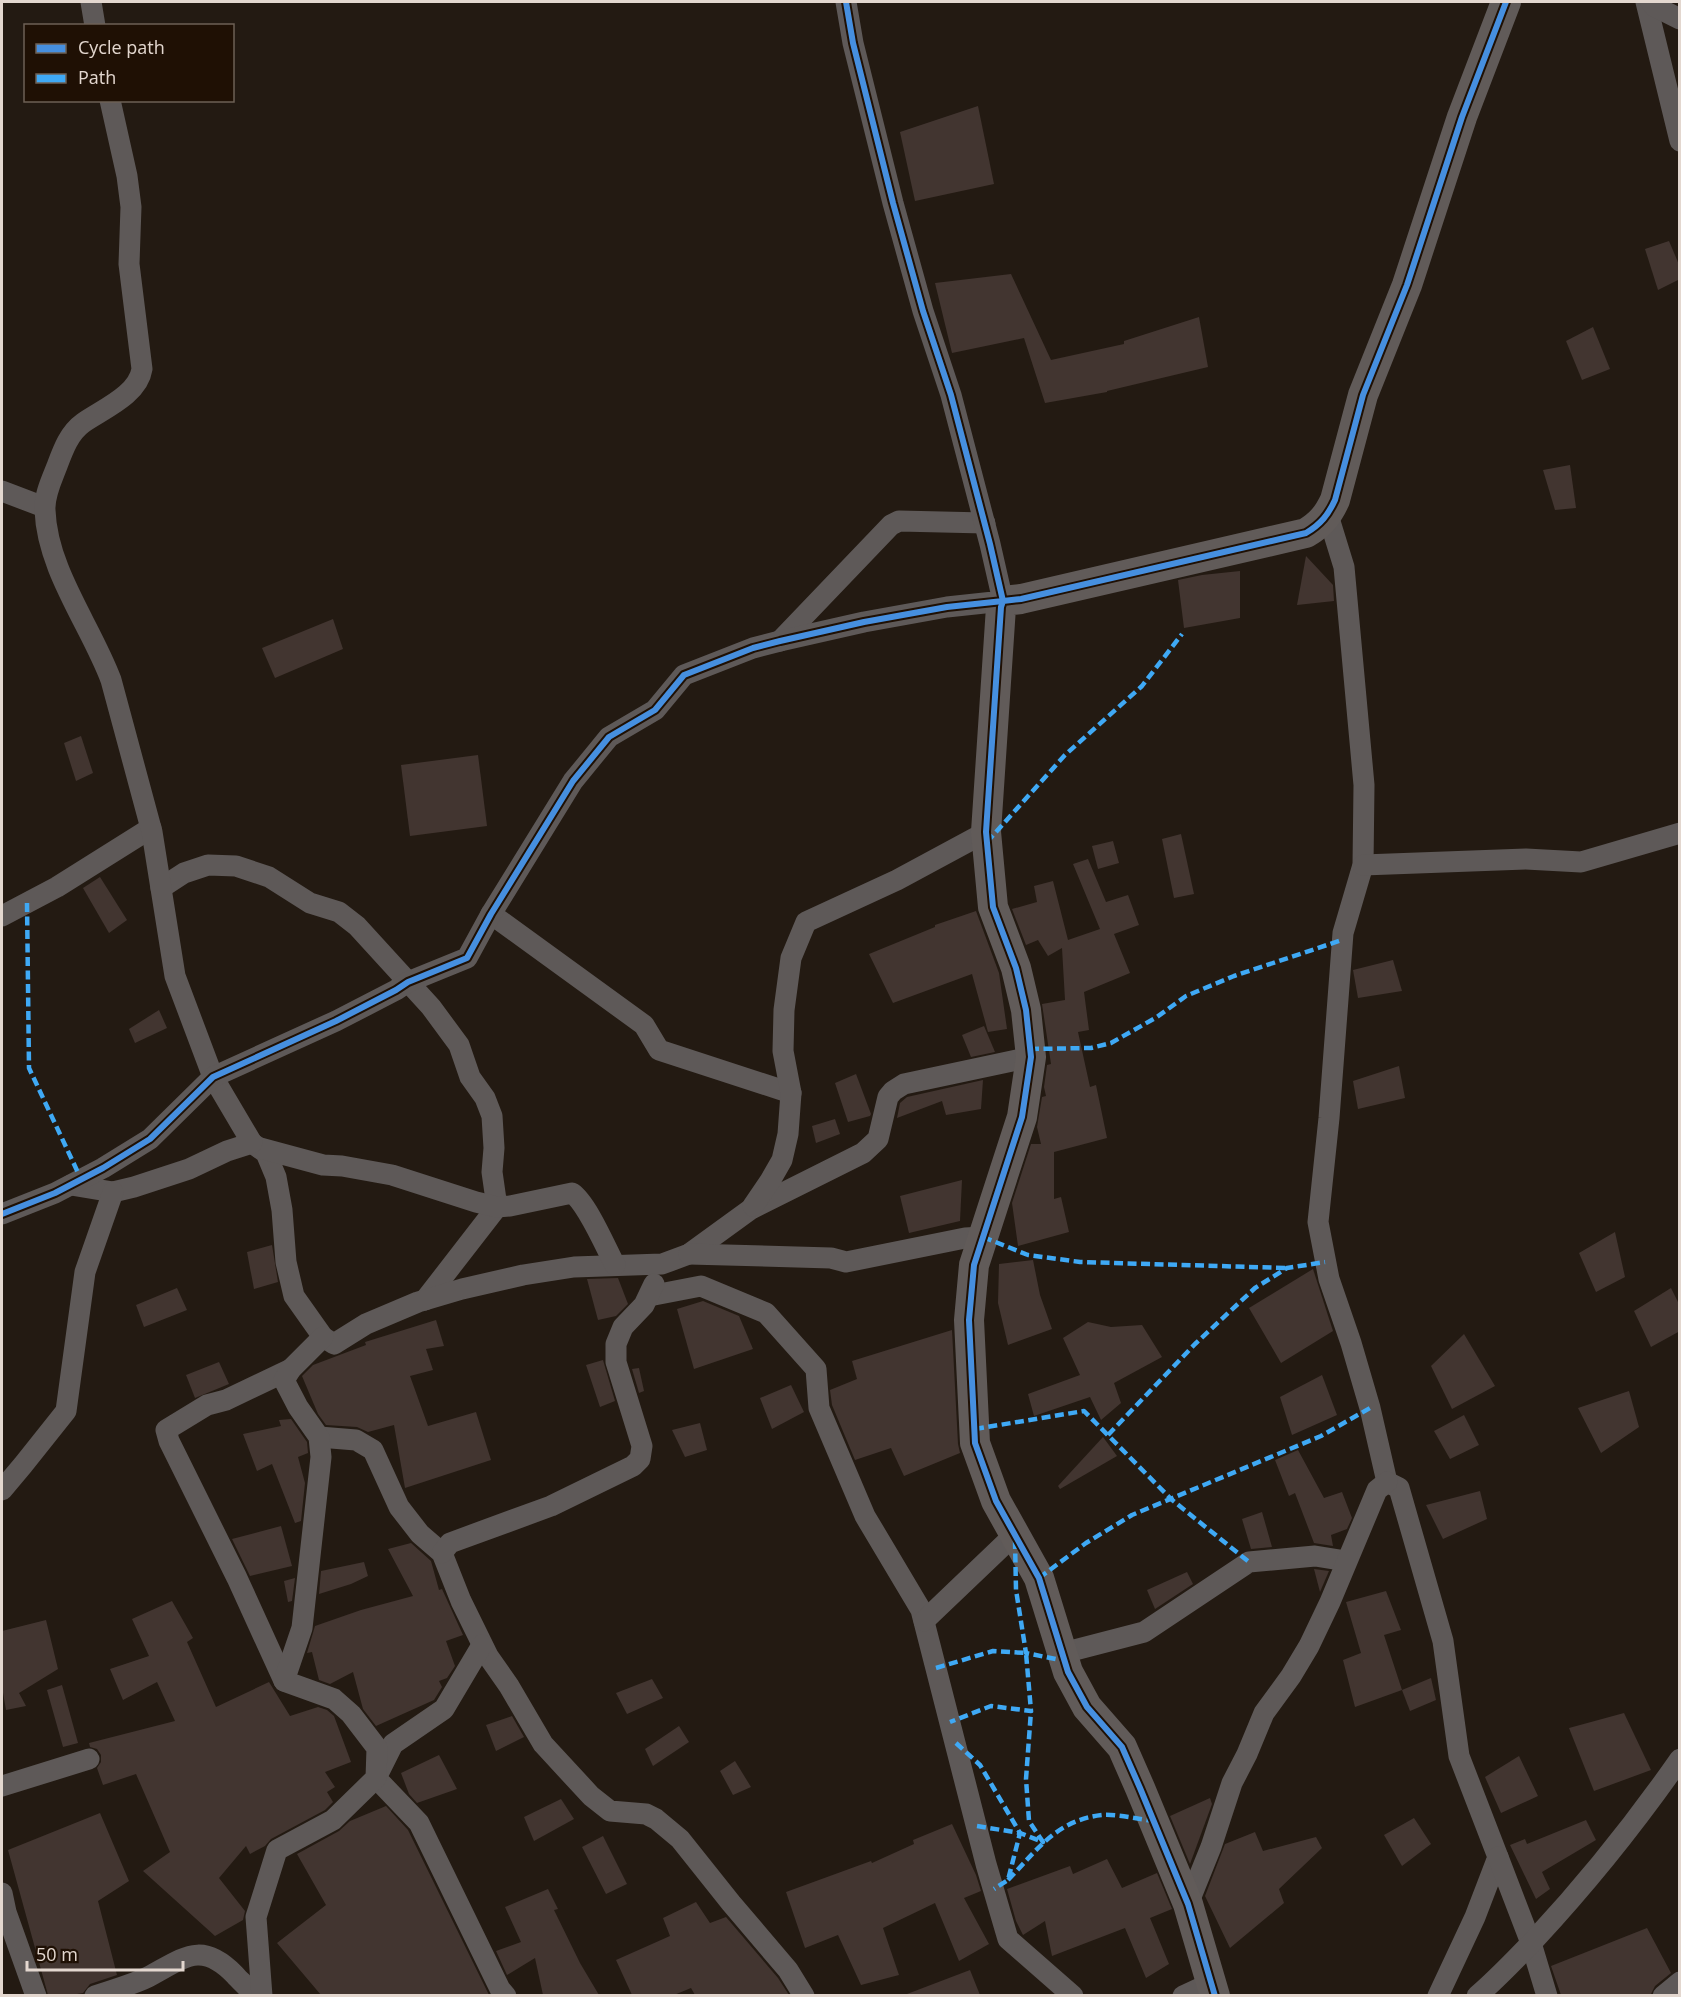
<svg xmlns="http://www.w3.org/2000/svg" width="1681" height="1997" font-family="'Open Sans',sans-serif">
<rect width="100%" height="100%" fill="#231a12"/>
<g fill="#423530">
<path d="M978,106L994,184L915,201L900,132Z"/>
<path d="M1669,241L1680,267V279L1658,290L1645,249Z"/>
<path d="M1011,274L1051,360L1124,344V341L1199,317L1208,367L1107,391V392L1045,403L1024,338L952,353L935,283Z"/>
<path d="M1593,327L1610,369L1582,380L1566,341Z"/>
<path d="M1570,465L1576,508L1555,510L1543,470Z"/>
<path d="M1306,556L1333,585L1334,601L1297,605Z"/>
<path d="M1240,571V618L1184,628L1178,580L1202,575Z"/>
<path d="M333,619L343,649L275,678L262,648Z"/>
<path d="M81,736L93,773L76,781L64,743Z"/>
<path d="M478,755L487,826L410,836L401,765Z"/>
<path d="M1181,834L1194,894L1174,898L1162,839Z"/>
<path d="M1113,841L1119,863L1098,869L1092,846Z"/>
<path d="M1088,859L1106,902L1128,895L1139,925L1114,934L1130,973L1084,992L1089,1030L1078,1032L1090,1087L1096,1085L1107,1138L1054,1152V1199L1061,1197L1069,1232L1018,1246L1012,1203L1031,1144H1041L1037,1127L1042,1097L1046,1096L1044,1087L1047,1065L1051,1064L1042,1004L1065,1000L1062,948L1048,956L1038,940L1026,945L1012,909L1037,902L1034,886L1053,881L1068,940L1100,929L1073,864Z"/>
<path d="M100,877L127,920L109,933L83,888Z"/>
<path d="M976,911L999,973L1007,1029L988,1032L972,974L893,1003L869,954L935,927V925Z"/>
<path d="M1393,960L1402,991L1358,998L1353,970Z"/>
<path d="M159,1010L167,1028L135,1043L129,1029Z"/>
<path d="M984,1026L995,1052L971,1057L962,1035Z"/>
<path d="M1399,1066L1405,1098L1358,1109L1353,1081Z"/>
<path d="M856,1074L871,1114L870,1116L848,1122L835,1083Z"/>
<path d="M983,1080L981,1109L946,1115L942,1101L897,1118L900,1103L907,1097Z"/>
<path d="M835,1119L840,1134L816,1143L812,1126Z"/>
<path d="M962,1180L960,1221L909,1233L900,1196Z"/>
<path d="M1615,1232L1625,1277L1596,1292L1579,1253Z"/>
<path d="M272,1245L278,1282L254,1289L247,1252Z"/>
<path d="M1033,1260L1040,1295L1052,1329L1008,1345L998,1303L999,1264Z"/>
<path d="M1313,1269L1333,1331L1281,1363L1249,1308Z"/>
<path d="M618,1278L628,1304L616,1316L598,1320L587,1279Z"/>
<path d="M177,1288L187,1310L144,1327L136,1305Z"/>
<path d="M1671,1288L1680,1306V1331L1651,1347L1634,1311Z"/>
<path d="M703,1301L739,1316L753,1349L694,1369L677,1309Z"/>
<path d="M436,1320L444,1346L426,1349L433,1370L410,1376L428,1426L476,1412L491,1460L405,1488L394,1425L368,1432L357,1427L326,1425L318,1414L302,1376L313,1365L366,1345L365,1342Z"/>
<path d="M1088,1322L1111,1327L1142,1325L1162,1357L1114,1383L1121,1403L1101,1420L1090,1397L1034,1416L1028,1394L1080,1375L1063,1338Z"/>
<path d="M952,1330L958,1444L960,1453L904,1476L891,1448L855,1460L832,1405L830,1390L857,1379L852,1361Z"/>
<path d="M1464,1334L1495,1386L1452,1409L1431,1366Z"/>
<path d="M603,1360L615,1401L600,1407L586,1365Z"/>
<path d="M219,1362L229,1384L195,1398L186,1375Z"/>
<path d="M639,1368L644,1391L639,1393L632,1369Z"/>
<path d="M1322,1375L1337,1415L1292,1435L1280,1397Z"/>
<path d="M791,1385L804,1412L772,1429L760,1398Z"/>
<path d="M1629,1391L1639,1427L1601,1453L1578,1408Z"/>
<path d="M1464,1415L1479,1445L1450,1459L1434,1431Z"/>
<path d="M291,1419L307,1442L308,1453L298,1457L305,1483L301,1521L295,1523L272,1464L257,1471L243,1434L281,1426L279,1420Z"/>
<path d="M700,1423L707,1450L685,1457L672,1430Z"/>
<path d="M1103,1437L1117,1456L1060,1489L1058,1486Z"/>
<path d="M1298,1450L1324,1498L1342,1492L1352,1518L1347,1529L1331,1535L1333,1546L1314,1543L1295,1493L1289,1496L1275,1460Z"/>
<path d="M1480,1491L1487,1519L1443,1539L1426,1505Z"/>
<path d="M1262,1512L1272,1547L1251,1549L1242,1519Z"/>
<path d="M281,1526L292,1566L250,1576L232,1539Z"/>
<path d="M411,1543L431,1561L439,1590L442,1589L463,1635L446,1641L455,1666L447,1678L439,1681L442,1687L434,1700L376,1726L363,1709L353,1672L330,1684L319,1680L312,1652L307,1653L315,1626L361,1610L413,1596L388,1549Z"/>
<path d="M364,1562L368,1576L351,1584L319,1594L321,1571Z"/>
<path d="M1314,1569L1329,1571L1320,1592Z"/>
<path d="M1187,1572L1193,1584L1155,1609L1147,1590Z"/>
<path d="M295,1578L292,1601L288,1602L284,1581Z"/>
<path d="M1386,1591L1401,1630L1384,1635L1402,1690L1355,1707L1343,1660L1361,1653L1346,1602Z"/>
<path d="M172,1601L193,1638L187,1642L216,1707L269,1682L290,1716L318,1707L327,1710L334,1716L351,1762L325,1772L335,1787L327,1792L333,1802L325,1810L271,1839L265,1846L250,1854L246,1846L219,1878L245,1911L243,1920L215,1936L143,1871L170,1852L136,1774L103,1785L97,1768L101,1762V1755L97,1749L90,1747L89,1743L175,1721L157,1682L123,1700L110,1669L149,1656L132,1619Z"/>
<path d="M46,1620L58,1669L19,1693L26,1706L6,1710L2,1687V1631Z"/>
<path d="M1431,1678L1436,1700L1410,1711L1402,1690Z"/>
<path d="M652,1679L663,1698L627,1714L616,1693Z"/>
<path d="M62,1685L78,1743L63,1747L47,1690Z"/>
<path d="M1624,1713L1651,1770L1594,1791L1569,1728Z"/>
<path d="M512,1716L524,1737L496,1751L486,1725Z"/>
<path d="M679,1726L689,1742L653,1766L645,1749Z"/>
<path d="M439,1755L457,1789L417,1803L409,1794L401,1773Z"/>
<path d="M1519,1756L1538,1796L1501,1813L1485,1777Z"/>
<path d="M735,1761L751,1787L733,1795L720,1771Z"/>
<path d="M1210,1798L1212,1804L1190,1864L1170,1816Z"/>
<path d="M561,1799L574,1819L534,1841L524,1817Z"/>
<path d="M386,1806L408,1830L489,1995H321L277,1943L326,1905L297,1854L339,1831L350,1821Z"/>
<path d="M100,1813L129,1881L98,1901L117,1975L90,1984L83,1993L71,1995H48L8,1850Z"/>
<path d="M1414,1818L1431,1844L1402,1866L1384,1835Z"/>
<path d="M1586,1820L1596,1840L1542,1872L1550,1889L1536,1899L1510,1845L1525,1839L1527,1844Z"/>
<path d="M952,1824L976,1875L981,1891L964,1898L989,1944L959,1961L935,1903L883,1928L899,1975L861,1985L838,1935L805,1948L786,1892L871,1861L872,1863L914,1844L913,1840Z"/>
<path d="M1255,1832L1263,1851L1316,1837L1322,1848L1279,1889L1284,1903L1230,1948L1205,1896L1225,1844Z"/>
<path d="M603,1836L627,1884L606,1894L582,1847Z"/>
<path d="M1107,1859L1122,1888L1157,1873L1172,1909L1150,1918L1169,1964L1146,1978L1125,1928L1052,1956L1045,1921L1023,1935L1016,1921L1007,1889L1070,1866L1073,1874Z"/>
<path d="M548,1889L558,1909L554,1910L580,1963L599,1995H543L535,1958L507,1975L496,1951L521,1942L505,1907Z"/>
<path d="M696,1902L710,1923L726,1917L778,1978L789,1995H695L691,1988L674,1995H632L616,1960L670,1936L663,1918Z"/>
<path d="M1647,1928L1671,1973L1655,1986L1651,1994L1648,1995H1561L1551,1966Z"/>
<path d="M970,1970L980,1995H907V1994Z"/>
</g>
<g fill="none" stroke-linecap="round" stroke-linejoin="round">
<g stroke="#5e5958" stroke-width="21">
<path d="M91,2L95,26"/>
<path d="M1646,2L1680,141"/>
<path d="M1651,2L1654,6L1680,19"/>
<path d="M2,491L44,507"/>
<path d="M1328,515L1344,567L1364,785L1363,865L1343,933L1329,1118L1318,1222L1329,1279L1351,1343L1370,1408L1387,1482"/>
<path d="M780,641L891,525L899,521L985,523"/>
<path d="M1363,865L1526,859L1581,862L1680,833"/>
<path d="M161,888L184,873L208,865L236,866L269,877L310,903L339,912L357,926L431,1007L459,1045L470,1077L485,1098L492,1116L494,1148L492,1172L497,1207L425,1300"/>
<path d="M491,914L644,1025L659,1050L791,1093"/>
<path d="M2,916L57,887L151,828"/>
<path d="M252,1143L266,1153L276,1177L282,1210L286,1262L294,1296L323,1337L334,1344L366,1324L418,1302L462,1289L523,1275L574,1267L662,1264L689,1254L751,1209L863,1153L878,1139L888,1097L893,1091L904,1084L1031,1057"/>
<path d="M260,1148L323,1165L342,1166L392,1175L476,1202L497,1207L510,1206L572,1193C587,1203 606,1248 615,1265"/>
<path d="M71,1185L113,1192L134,1187L189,1169L227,1151L252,1143L213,1077L175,976L152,832L111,680C91,626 47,570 45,510C44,495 52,479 57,466C63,450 69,433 83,423C103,409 138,395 142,369L129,264L131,207L127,176L110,100"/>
<path d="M753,1206L770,1181L782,1160L788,1134L791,1093L783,1051L784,1010L791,958L806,922L897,880L986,832"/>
<path d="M2,1214L55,1193L103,1168L150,1139L213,1077L336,1021L396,990L408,982L467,958L491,914L573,781L609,737L655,710L684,675L753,648L780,641L864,622L947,607L1003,601L990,544L951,395L923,311L893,203L853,43L846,2"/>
<path d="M689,1254L831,1258L846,1262L965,1238L983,1237"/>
<path d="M649,1296L701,1286L766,1313L816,1369L819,1408L865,1516L921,1610L986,1864L1008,1939L1073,1996"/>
<path d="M319,1437L356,1440L373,1450L399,1507L420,1534L442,1553L461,1601L488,1656L509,1686L543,1744L591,1796L610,1811L646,1814L656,1819L680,1839L731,1903L788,1970L804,1996"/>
<path d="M1387,1482L1399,1488L1443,1641L1459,1756L1498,1857L1475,1917L1438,1996"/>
<path d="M2,1490L23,1465L66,1411L85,1272L113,1192"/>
<path d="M442,1553L450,1543L551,1506L633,1466L640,1459L642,1446L616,1362V1344L623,1327L644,1305L654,1284"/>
<path d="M924,1621L1015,1534"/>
<path d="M482,1645L444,1709L393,1744L376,1778L419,1823L500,1989L506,1996"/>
<path d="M1063,1653L1144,1632L1249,1562L1315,1556L1346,1561"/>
<path d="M284,1681L237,1578L169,1441L166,1430L207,1405L226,1400L291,1369"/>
<path d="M2,1786L89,1759"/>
<path d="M1498,1857L1531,1943L1547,1996"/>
<path d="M2,1893L6,1912L36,1996"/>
<path d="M1188,1904L1211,1847L1232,1783L1247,1754L1264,1713L1291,1676L1309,1646L1330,1602L1377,1490L1387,1482"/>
<path d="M95,1996C112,1990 132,1985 148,1977C184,1958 201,1940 235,1975C241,1982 249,1988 254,1996"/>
<path d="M262,1996L256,1917L277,1850L333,1820L376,1778L377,1748L351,1714L334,1699L284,1681L302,1628L321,1457L319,1437L298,1407L284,1380L291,1369L323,1337"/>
<path d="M1183,1996L1211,1983"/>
<path d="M1477,1996C1498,1978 1517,1958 1536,1938C1588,1882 1636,1822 1680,1759"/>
<path d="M1663,1996L1680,1982"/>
</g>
<path stroke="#615b59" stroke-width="30" d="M1215,1996L1188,1904L1140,1788L1122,1747L1087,1707L1068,1672L1039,1578L996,1501L975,1443L969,1320L974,1265L1022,1117L1031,1057L1026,1010L1016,968L993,907L986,832L1001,607L1003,601L1021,599L1306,533C1321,524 1328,515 1335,500L1363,395L1407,285L1462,117L1506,2"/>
<g stroke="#3fa9f5" stroke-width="4.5" stroke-dasharray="9 4.5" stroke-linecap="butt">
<path d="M987,842L1065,755L1142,686L1182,634"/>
<path d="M27,903L29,1068L81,1179"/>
<path d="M1030,1049L1091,1048L1111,1043L1157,1017L1186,996L1234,976L1342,940"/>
<path d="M983,1237L1028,1255L1080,1262L1287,1268"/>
<path d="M975,1429L1084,1411L1171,1499L1249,1562"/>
<path d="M1108,1435L1195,1344L1255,1288L1287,1268L1325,1262"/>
<path d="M1015,1540L1016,1590L1026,1653L1065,1661"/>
<path d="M1039,1578L1086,1543L1132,1515L1321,1436L1370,1408"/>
<path d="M936,1668L993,1651L1026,1653L1031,1711L991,1706L950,1722"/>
<path d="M956,1743L980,1765L1020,1833L1008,1880L994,1889"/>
<path d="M977,1826L1020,1833L1043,1842L1029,1821L1026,1779L1031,1711"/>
<path d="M1008,1880C1038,1849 1057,1820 1102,1815C1118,1814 1138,1819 1154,1821"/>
</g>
<defs>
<g id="cycleway">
<path d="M2,1214L55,1193L103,1168L150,1139L213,1077L336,1021L396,990L408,982L467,958L491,914L573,781L609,737L655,710L684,675L753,648L780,641L864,622L947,607L1003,601L990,544L951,395L923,311L893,203L853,43L846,2"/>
<path d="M1215,1996L1188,1904L1140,1788L1122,1747L1087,1707L1068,1672L1039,1578L996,1501L975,1443L969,1320L974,1265L1022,1117L1031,1057L1026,1010L1016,968L993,907L986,832L1001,607L1003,601L1021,599L1306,533C1321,524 1328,515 1335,500L1363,395L1407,285L1462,117L1506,2"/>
</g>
</defs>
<use href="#cycleway" stroke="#1f1004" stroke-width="10"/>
<use href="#cycleway" stroke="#468fdf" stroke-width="6"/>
</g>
<rect width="1681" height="1997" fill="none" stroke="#e3d7cf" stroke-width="6"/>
<rect x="24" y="24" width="210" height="78" fill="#1f1004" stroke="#6d6055" stroke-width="1.5"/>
<rect x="36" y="44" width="30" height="9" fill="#468fdf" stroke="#6d6055" stroke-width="1.5"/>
<text x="78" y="54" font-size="18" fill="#e3d7cf">Cycle path</text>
<rect x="36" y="74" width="30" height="9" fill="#3fa9f5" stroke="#6d6055" stroke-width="1.5"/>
<text x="78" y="84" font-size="18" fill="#e3d7cf">Path</text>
<path d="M27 1961v9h156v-9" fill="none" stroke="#e3d7cf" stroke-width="3"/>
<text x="36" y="1961" font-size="18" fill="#e3d7cf" stroke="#1f1004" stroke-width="4.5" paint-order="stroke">50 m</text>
</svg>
